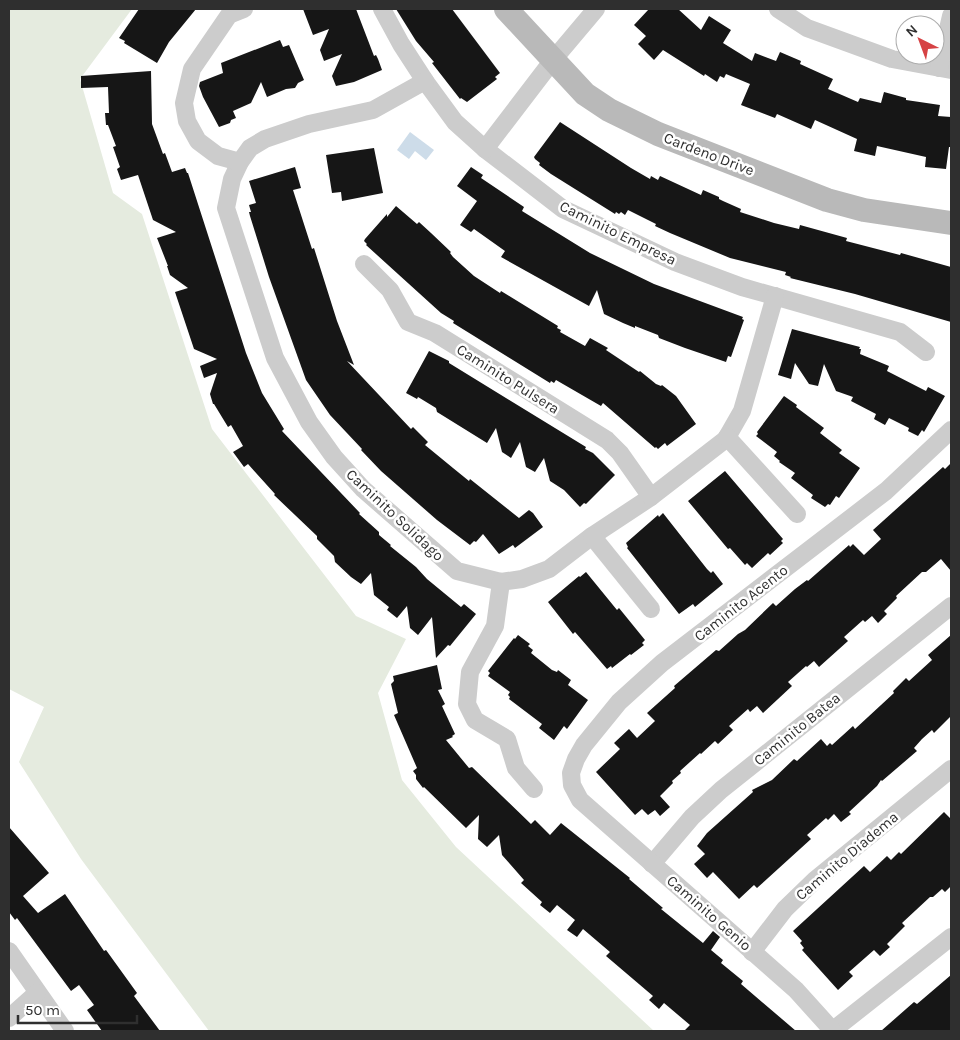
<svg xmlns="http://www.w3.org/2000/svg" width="960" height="1040" font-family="Karla,sans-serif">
<rect width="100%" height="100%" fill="#fff"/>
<path fill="#e5ebdf" d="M9,9H132L80,79L113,193L142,214L212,429L356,616L406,639L378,693L402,780L456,847L654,1031H209L81,859L19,762L44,707L9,689Z"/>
<path fill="#cddce9" d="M410,132L434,150L426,160L415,151L409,159L397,150Z"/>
<g fill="#161616">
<path d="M139,9H196L169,42L157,63L124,43L125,41L119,38Z"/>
<path d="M303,9H356L374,56L376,55L378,59L382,70L354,82L336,86L332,76L342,54L324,61L320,50L329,29L313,35Z"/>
<path d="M396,9H452L500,73L495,77L497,79L467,102L461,98L460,99L432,63L434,62L416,41Z"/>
<path d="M649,9H678L701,30L709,16L731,30L723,43L752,61L755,53L776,61L780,52L801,61L800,64L833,79L828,89L858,102L860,98L881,103L884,92L906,98V100L940,105L938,116L951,117V147H949L946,169L925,167L926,157L877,146L875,156L854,151L857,139L815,120L811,129L777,114L775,118L741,105L750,84L726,74L724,78L720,76L717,82L705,74L704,76L663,50L654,60L638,44L646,36L634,25Z"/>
<path d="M280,40L283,47L289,45L304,80L298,83L295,88L286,89L267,97L261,82L251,103L233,111L236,118L231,120L230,123L219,127L203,97L199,86L200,82L223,73L221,63Z"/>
<path d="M151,71L152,124L163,154L165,153L172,172L185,168L187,173H188L246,353L262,393L284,429L282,431L360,513L359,514L379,532V535L391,545L390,546L416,567L427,579L461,607L464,604L476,614L450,646L448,645L436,658L432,617L418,635L410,628L407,606L397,618L387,610L389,607L374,595L371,573L361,584L351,577L335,562L334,556L317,539V536L274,495L275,494L248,464L244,467L233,452L243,446L231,425L228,427L214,404H213L210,394L217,373L204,378L200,366L217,359L194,349L175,292L188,288L170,275L167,266H168L157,238L176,232L153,220L138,175L121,180L117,169L120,167L113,147L116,146L108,125H106L105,113H109L108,87L81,88V76Z"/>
<path d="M560,122L631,168L650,179L651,176L658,180L660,176L701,195L703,190L719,197V199L723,201L741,209L740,212L774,223L799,229L800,225L847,238L846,241L900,255L901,253L951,267V322L855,294L790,278L791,277L785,275L786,272L730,258L670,233L655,226L656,224L628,210L625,215L621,212L619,214L616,212L615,214L551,174L539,165L540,163L535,159L534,157Z"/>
<path d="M374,148L383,193L342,201L341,192L332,193L326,155Z"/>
<path d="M295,167L301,188L293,190L312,249L314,248L337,321L354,365L347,361L411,429L413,427L428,442L425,445L453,468L469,481L470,479L519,518L529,510L533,513L543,527L515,548L513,545L499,554L483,534L476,542L474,541L470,545L437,520L381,471L361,450L362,449L330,415L306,380L269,277L250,216L249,212H251L249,205L256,203L249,181Z"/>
<path d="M471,167L483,175L481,178L524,207L522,211L590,253L654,284L743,317L742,319L744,320L731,357L728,356L726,362L685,348L659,338L658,335L635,326V328L623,323L604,314L597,290L589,306L501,257L505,251L474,229L471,232L460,225L477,201L457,186Z"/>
<path d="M396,206L417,224L419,222L431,233L451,252L450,253L453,257L474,276L500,293L501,291L558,326L557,328L561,330L560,332L585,346L590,338L608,348L606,350L639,372L640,371L656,384L661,386L662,385L676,396L696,424L667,446L665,443L658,449L656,447L655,448L603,403L601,406L556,380L554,383L551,381L550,383L453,323L454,321L441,313L366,245L367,244L364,241L365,239L387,214V217Z"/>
<path d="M792,329L860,347L859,349H861L860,354L889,366L887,371L926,391L928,387L945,396L924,432L922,430L918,436L908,431L909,428L889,418L885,425L874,419L876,414L851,401L853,397L836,391L824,364L818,386L809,384L795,363L791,379L778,375Z"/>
<path d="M429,351L449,361V363L586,447L585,449L593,453L615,475L586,504L584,503L580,507L564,490L550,481L544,458L535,472L526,467L520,442L511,458L502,452L496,428L487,443L437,412L436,408L418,397L417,399L406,393Z"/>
<path d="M784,396L797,405L796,407L824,428L820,433L842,450L839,453L860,468L839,498L836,496L830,505L828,504L825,507L811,498L813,495L791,478L795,473L779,462L780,461L774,456L777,452L756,436L758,434L757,432Z"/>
<path d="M951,463V571L941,559L926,572H922L896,596L897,598L884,611L887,614L878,623L872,616L865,622L863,620L844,637L848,641L819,667L814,661L807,667L806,666L788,682L792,686L763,713L757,706L750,712L748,709L729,726L733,730L718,744L715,741L701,754L700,753L680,771L681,773L672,781L673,783L660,796L670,807L660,816L655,810L648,815L642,809L635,815L596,772L620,749L614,743L629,729L637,738L655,721L647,713L675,688L674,686L716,650L719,651L738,634L745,630L773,603L776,606L795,589L807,580L808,581L849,545L850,547L853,544L864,555L881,539L873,530L943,467L945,469Z"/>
<path d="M725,471L783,539L781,541L783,543L770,555L768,553L752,568L747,563L745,565L730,548L728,549L688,501Z"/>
<path d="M663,513L707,569L711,573L713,571L723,584L695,607L693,604L679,614L627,548L628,547L626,543L658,515L659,517Z"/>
<path d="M586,572L617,610L619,608L645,640L642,643L644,645L631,655L630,654L612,668L611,666L607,669L575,632L573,634L548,602L579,576L580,577Z"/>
<path d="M518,635L530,644L528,646L533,650L531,653L552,670L557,672L558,670L571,680L568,685L588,700L567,729L564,726L554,740L539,728L542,724L509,699L510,697L508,695L510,692L488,676L490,673L488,671L514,638L515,639Z"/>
<path d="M951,635V716L934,733L932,730L922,739L914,748L917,751L882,781L881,780L877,786L849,812L851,814L841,822L834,814L828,820L826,818L807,835L811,839L757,888L754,885L739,899L713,872L707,878L694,864L705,854L697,846L707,833L753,792L752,790L772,780L794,759L797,761L821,739L827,746L830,743L832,745L853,726L855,729L894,693L893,691L906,678L909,681L932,660L928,655Z"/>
<path d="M437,665L442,689L438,690L445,704L442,706L455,734L452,736L453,737L446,740L469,768L472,767L531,824L535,820L550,835L561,823L630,878L629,879L663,908L661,909L703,943L713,931L720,937L711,950L723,960L721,963L743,981L741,984L796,1031H684L690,1025L664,1003L659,1009L649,1000L653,996L606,956L610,952L583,929L577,937L567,930L575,920L557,905L550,913L540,905L542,902L521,883L524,880L502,855L499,835L487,847L478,839L479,815L466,828L424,787L423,788L416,779V775L413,771L417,768L394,715L398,713L391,684L394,681L393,676Z"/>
<path d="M944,812L951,819V886L945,892L942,889L933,897H930L902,923L905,926L887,944L890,947L880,956L874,950L849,972L853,976L838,990L802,950L804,948L800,943L802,941L793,931L864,866L870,872L887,856L891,860L899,852L901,854Z"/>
<path d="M9,827L49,873L23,896L38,913L65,894L104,951L106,950L137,993L134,996L160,1031H102L87,1010L94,1005L79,985L71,991L17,918L15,920L9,912Z"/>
<path d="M951,975V1031H881L914,1002L917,1004Z"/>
</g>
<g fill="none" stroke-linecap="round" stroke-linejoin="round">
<g stroke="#ccc" stroke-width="18">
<path d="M382,9L401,44L425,81L455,122L485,149L563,209L675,262L742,287L900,332L926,352"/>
<path d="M778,9L807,28L892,59L951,70"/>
<path d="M939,68L951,16"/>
<path d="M425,81L373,110L309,124L265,139L250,148L240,162L232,179L226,208L275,358L309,422L334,457L363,489L457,571L501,582L522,579L549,569L592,536L651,497L726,439L742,411L775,296"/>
<path d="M485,149L553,60L596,9"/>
<path d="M240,162L218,156L198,141L187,121L184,103L192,69L229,15L244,9"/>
<path d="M364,264L390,290L408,322L435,333L607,440L620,453L651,497"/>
<path d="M727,437L797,514"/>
<path d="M592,536L651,609"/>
<path d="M501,582L495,626L470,672L467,704L475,720L507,739L516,768L534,789"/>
<path d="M652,864L692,817L721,790L951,606"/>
<path d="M9,951L65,1031"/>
<path d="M752,952L785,909L815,880L951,769"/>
<path d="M9,1018L37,993"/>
<path d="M832,1031L951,937"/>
<path d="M833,1031L796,990L580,800L572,785L571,773L576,759L584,745L619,702L662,663L886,491L951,430"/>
</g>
<path stroke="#b9b9b9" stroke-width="24" d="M506,9L585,94L609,110L658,134L827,200L864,210L951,223"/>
</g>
<g text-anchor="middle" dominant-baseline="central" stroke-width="5" stroke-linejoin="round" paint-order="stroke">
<g font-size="15" fill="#2f2f2f" stroke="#fff">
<text transform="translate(709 154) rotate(21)">Cardeno Drive</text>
<text transform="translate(618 233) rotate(26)">Caminito Empresa</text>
<text transform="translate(508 379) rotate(32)">Caminito Pulsera</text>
<text transform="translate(395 515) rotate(43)">Caminito Solidago</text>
<text transform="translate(741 603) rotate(-38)">Caminito Acento</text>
<text transform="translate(797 729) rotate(-39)">Caminito Batea</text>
<text transform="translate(847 856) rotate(-40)">Caminito Diadema</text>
<text transform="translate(709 913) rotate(41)">Caminito Genio</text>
</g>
</g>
<rect width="960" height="1040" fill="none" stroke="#2f2f2f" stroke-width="20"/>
<g transform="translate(920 40) rotate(318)"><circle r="24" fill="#ffffff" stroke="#acacac"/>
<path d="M0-4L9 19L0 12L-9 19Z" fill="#d64244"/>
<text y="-8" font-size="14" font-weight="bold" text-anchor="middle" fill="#2f2f2f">N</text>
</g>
<path d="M18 1015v8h119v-8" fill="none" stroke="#2f2f2f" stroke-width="2.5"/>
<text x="25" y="1015" font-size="15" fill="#2f2f2f" stroke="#ffffff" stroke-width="4" paint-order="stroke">50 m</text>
</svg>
